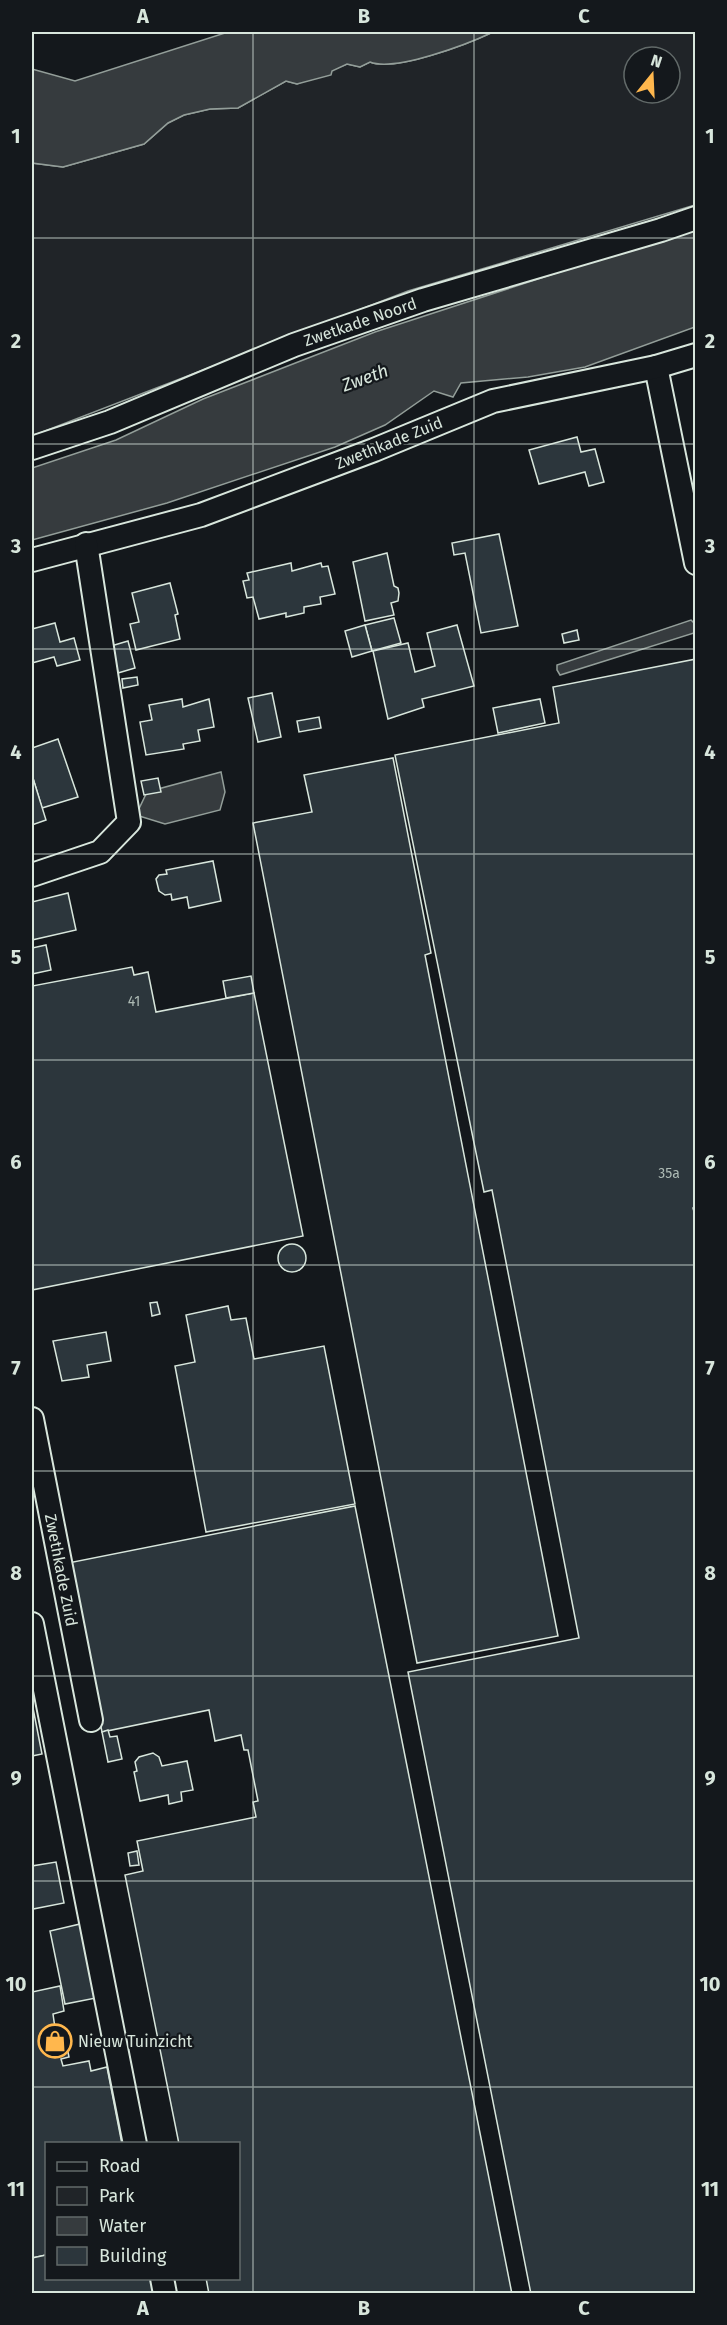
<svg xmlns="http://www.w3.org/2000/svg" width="727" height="2325" font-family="'Fira Sans',sans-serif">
<rect width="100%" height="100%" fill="#14181c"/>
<path fill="#202428" stroke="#939e99" stroke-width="1.5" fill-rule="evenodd" d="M493,32H695V205L408,291L32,436V163L63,167L144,144L168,123L184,115L210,109L238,108L286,81L297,84L347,64L360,67L370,62C395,72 468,44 493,32ZM634,57H670V93H634Z"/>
<g fill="#363b3e" stroke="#939e99" stroke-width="1.5">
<path d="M228,32H493C468,44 395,72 370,62L360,67L347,64L332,71L331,75L297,84L286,81L238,108L210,109L184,115L168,123L144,144L63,167L32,163V69L75,81Z"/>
<path d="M695,228V327L585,367L528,377L461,383L453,397L434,391L385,425L335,447L167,503L32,540V468L116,440L203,399L375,332Z"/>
<path d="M691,620L695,624L694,633L560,675L557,670V665Z"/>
<path d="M221,772L225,792L220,810L165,824L136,815L147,792Z"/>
</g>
<g fill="#2c363c" stroke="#d8e6dc" stroke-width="1.5">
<path d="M577,437L581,452L595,449L604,482L589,486L585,472L539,484L529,450Z"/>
<path d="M499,534L518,626L481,633L465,553L454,555L452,543Z"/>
<path d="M387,553L394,586L398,588L399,593L398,601L391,603L394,615L365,621L353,562Z"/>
<path d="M291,563L292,571L321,563L322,567L328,566L335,594L320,597L321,604L304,607V613L286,617V613L259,619L253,597L247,598L243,581L249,580L247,573Z"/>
<path d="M170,583L178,614L175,615L180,639L136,650L130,624L139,622L132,593Z"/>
<path d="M394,618L401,643L372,651L365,625Z"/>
<path d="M55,623L60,642L74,638L80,660L57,666L54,657L32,663V627V629Z"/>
<path d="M365,625L372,651L352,657L345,631Z"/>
<path d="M457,625L474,686L422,699L424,707L388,719L373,651L408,643L415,672L435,666L427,633Z"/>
<path d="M577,630L579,640L564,643L562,634Z"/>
<path d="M128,641L135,668L118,673L111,646Z"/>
<path d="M696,659V1207L693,1208L696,1219V2294H531L408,1672L579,1638L492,1190L484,1192L395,755L559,723L553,687Z"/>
<path d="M137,677L138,685L123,688L122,679Z"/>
<path d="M272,693L281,737L258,742L248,698Z"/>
<path d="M182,699L183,707L209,699L214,727L198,730L200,741L183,744L184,749L146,755L140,722L152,720L149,705Z"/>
<path d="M540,699L545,723L498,733L493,708Z"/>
<path d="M319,717L321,728L299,732L297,721Z"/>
<path d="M58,739L78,797L42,808L32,775V748Z"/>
<path d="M393,758L431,953L425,955L558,1636L417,1663L253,823L312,812L304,775Z"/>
<path d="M32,775L46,820L32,825Z"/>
<path d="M158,778L161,792L144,795L141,781Z"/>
<path d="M213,861L221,901L189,908L187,897L172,900L171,894L165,895L159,891L156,879L159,875L167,874L166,870Z"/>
<path d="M68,893L76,930L32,940V902Z"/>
<path d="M46,945L51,970L32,974V948Z"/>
<path d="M132,967L134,975L148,972L156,1012L254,993L303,1236L32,1290V986Z"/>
<path d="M251,976L254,993L226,998L223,981Z"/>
<circle cx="292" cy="1258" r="14"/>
<path d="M157,1302L160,1314L152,1316L150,1303Z"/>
<path d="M228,1306L231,1320L246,1318L254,1359L324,1346L355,1504L206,1532L175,1366L195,1362L186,1315Z"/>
<path d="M106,1332L111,1361L87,1365L89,1377L62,1381L53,1341Z"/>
<path d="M355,1506L408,1771L512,2294H209L206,2278H238V2144H179L125,1875L143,1871L137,1841L256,1817L253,1802L258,1801L248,1750H244L241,1735L215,1741L209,1710L102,1732L68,1563Z"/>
<path d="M32,1703L42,1754L32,1756Z"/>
<path d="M108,1730L110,1737L117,1736L122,1759L108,1762L102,1732Z"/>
<path d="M153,1753L159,1757L162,1766L187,1761L193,1790L181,1792L182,1801L169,1804L168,1795L140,1801L134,1772L137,1771L135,1762L139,1757Z"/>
<path d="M137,1851L139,1865L130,1866L128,1853Z"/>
<path d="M56,1862L64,1903L33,1909L32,1866Z"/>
<path d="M80,1924L96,1998L65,2004L50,1931Z"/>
<path d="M60,1986L64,2011L53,2014L55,2028L63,2027L69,2057L61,2059L63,2066L89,2061L91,2071L107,2067L122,2144H46V2255L32,2258V1992Z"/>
<path d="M46,2255V2278H152L155,2294H32V2258Z"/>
</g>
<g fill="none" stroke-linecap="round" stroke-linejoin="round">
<defs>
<g id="street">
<path d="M656,367L696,563"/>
<path d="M32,448L110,422L294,345L423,300L661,230L696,218"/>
<path d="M32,560L201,515L374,450L493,401L656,367L696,355"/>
<path d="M32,875L100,852L129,822L86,544"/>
<path d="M32,1419L91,1720"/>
<path d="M32,1624L135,2144"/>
<path d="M162,2278L165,2294"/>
</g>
</defs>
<use href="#street" stroke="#d8e6dc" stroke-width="26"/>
<use href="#street" stroke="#14181c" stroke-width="22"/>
</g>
<path fill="none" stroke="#d8e6dc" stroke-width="1.5" stroke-opacity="0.55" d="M253,32V2294M474,32V2294M32,238H696M32,444H696M32,649H696M32,854H696M32,1060H696M32,1265H696M32,1471H696M32,1676H696M32,1881H696M32,2087H696"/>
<defs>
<symbol id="shop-ring" viewBox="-11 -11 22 22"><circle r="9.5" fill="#14181c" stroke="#ffb74d" stroke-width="1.5"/><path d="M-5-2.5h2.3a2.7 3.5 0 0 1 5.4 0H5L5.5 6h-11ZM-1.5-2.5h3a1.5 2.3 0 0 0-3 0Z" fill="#ffb74d"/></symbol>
</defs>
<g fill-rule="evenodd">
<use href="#shop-ring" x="36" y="2022" width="38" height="38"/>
</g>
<g text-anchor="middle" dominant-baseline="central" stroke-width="4.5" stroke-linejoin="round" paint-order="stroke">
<g font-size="14" fill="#adbab4">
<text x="134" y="1001">41</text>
<text x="669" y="1173">35a</text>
</g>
<g font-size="16" fill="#d8e6dc" stroke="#14181c">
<text transform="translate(360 322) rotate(-19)">Zwetkade Noord</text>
<text transform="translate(389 443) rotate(-22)">Zwethkade Zuid</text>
<text transform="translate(61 1570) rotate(79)">Zwethkade Zuid</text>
</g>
<g font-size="16" fill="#d8e6dc" stroke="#14181c" text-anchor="start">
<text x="78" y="2041">Nieuw Tuinzicht</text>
</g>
<g font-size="18" font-style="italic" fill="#d8e6dc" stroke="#14181c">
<text transform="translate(365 378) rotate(-20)">Zweth</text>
</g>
</g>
<rect width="727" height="2325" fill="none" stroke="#14181c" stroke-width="66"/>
<rect x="45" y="2142" width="195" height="138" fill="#14181c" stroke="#626a69" stroke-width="1.5"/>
<rect x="57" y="2162" width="30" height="9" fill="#14181c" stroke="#626a69" stroke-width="1.5"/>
<text x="99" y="2172" font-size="18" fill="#d8e6dc">Road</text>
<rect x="57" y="2187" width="30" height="18" fill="#202428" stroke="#626a69" stroke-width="1.5"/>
<text x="99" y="2202" font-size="18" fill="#d8e6dc">Park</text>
<rect x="57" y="2217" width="30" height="18" fill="#363b3e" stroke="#626a69" stroke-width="1.5"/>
<text x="99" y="2232" font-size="18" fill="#d8e6dc">Water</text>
<rect x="57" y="2247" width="30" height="18" fill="#2c363c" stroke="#626a69" stroke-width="1.5"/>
<text x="99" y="2262" font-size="18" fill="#d8e6dc">Building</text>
<g transform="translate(652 75) rotate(18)"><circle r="28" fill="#14181c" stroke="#626a69" stroke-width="1.5"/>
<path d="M0-4.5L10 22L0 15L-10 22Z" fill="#ffb74d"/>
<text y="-9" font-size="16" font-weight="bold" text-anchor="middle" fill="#d8e6dc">N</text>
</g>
<rect x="33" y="33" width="661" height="2259" fill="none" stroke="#d8e6dc" stroke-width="2"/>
<g font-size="20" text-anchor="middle" font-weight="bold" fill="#d8e6dc">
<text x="143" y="23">A</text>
<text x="364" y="23">B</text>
<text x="584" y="23">C</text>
<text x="16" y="143">1</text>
<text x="710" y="143">1</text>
<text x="16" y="348">2</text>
<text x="710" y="348">2</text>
<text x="16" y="553">3</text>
<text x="710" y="553">3</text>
<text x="16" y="759">4</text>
<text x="710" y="759">4</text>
<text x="16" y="964">5</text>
<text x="710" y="964">5</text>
<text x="16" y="1169">6</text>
<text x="710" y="1169">6</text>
<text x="16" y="1375">7</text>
<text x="710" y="1375">7</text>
<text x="16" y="1580">8</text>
<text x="710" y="1580">8</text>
<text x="16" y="1785">9</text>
<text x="710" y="1785">9</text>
<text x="16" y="1991">10</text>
<text x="710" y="1991">10</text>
<text x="16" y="2196">11</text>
<text x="710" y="2196">11</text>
<text x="143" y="2315">A</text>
<text x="364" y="2315">B</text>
<text x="584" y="2315">C</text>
</g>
</svg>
